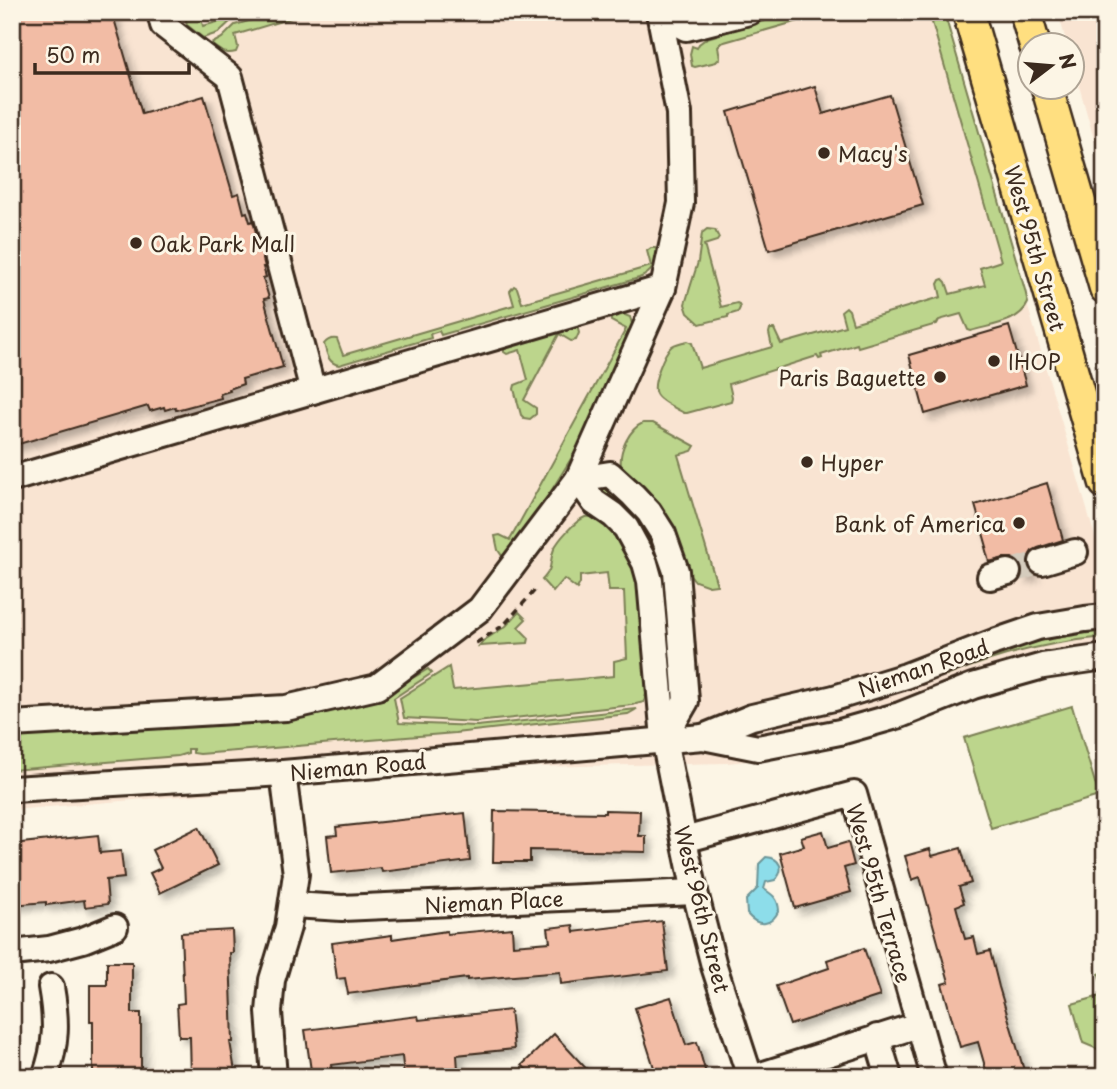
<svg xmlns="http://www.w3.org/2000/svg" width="1117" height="1089" font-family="'Playpen Sans',sans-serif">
<defs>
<filter id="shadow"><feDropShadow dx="5.5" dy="5.5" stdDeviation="3.5" flood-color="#0004"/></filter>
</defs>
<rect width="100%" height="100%" fill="#fcf5e5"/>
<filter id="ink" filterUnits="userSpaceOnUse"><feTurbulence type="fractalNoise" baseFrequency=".0143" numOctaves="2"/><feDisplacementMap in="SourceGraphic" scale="14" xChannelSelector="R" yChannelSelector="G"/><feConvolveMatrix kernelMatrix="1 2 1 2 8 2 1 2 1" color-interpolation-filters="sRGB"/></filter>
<g filter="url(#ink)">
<g fill="#f9e4d2">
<path d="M12,12H942L1105,571V671H1091L1027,682L908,725L791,757L727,763L534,767L12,810Z"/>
<path d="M1058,12H1105V178L1072,61V46L1067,45Z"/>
</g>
<g fill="#bcd58c" stroke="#7c8055" stroke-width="2">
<path d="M191,12H199L203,26L235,17L218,33L203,38L187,25L186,20Z"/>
<path d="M279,12H311L235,35L238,47L236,52C224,55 220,51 211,44L222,38L235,25Z"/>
<path d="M794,12H830L721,43L718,46L720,58L716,62L695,67L692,66L690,54L692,46L697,48L699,44L707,38Z"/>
<path d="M929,12H944L1025,290L1028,303C1019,323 990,325 971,331L968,330L961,314L939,320L937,324L858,347L857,344L821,355L822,358L819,359L817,356L729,384L732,397L731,401L687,413H684C676,408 660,402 656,394C651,385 664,352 672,346C677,343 683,342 688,341L692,343L700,368L772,347L769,333L770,329H774L781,344L845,326L841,311L846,307L849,310L853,323L941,297L938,284L940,280L943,279L946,282L950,294L985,285L980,268L1001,261Z"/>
<path d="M707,229L715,230L719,238L717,241L704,245L721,307L737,303L739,304L740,308L738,312L728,315V317L700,324L688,313L685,304L698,262L702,233Z"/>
<path d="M651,248H655L657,251C655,264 653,273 639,278L441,335L439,331L430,334L431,338L339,365C328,363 327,354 324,344C327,340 332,338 337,339L343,355L514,305L510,291L514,286L517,288L522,303L651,266L647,251Z"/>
<path d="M620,313L630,317L633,327L577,449L529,527L506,554L502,556L498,550L495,536L500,535L510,540L626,329L611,321V318Z"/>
<path d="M577,326L579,333L576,340L571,341L559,334L524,400L536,408V414L530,419L524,418L521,415L514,389L515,385L528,380L520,350L507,354L504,352V346Z"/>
<path d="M643,423H653L695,446L692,451L678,455L717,585L709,586L695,581L688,572L684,554L672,527L621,465C619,451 629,429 643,423Z"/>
<path d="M603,487L608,489L618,496L640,519L650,535L666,574L676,698L674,700L671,699L663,591C656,546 637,518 602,491Z"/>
<path d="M585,517C594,516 597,519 605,524C647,553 644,643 647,690L644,702L632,705L476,722L404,718L400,698L449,667L453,690L614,676V661L627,658L624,591H609L607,573L580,576V583L577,589L564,579L553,592L542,580C555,566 548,563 554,549C558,540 575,521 585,517Z"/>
<path d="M519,612L526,619L518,627L529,638L528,643L479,646L483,641L506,626Z"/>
<path d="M1105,631V637C1050,642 996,655 946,676L944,672C963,665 982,657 1001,651C1035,640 1070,635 1105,631Z"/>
<path d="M428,669L432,673L394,698L399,723L477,726L637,709L628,714L455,733L200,754L193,753V749H188V753L178,756L12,770V734C76,731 140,729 204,725C244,722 286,722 325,712C361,703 396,689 428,669Z"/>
<path d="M1072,706L1099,796L991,828L964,738Z"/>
<path d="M1105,972V1050L1102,1051L1083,1043L1072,1004L1104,995L1099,974Z"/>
</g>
<path fill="#8dddea" stroke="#6c9598" stroke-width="2" d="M766,857C781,858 785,870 775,880L766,882L764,889C773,895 778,898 779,910C771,927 758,927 747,914L746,900L758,888L759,864Z"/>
<g fill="#f2bca5" stroke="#3b2a1e" stroke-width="2" filter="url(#shadow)">
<path d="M12,12H112L142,114L204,96L233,195L239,193L244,213L247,212L250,222L253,221L265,267H263L266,277L263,278L269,298L264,299L283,367L242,379L243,384L229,389L230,391L220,394L221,398L176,410L175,407L165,410L164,407L150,411L148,406L12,446Z"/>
<path d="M815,86L823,114L890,95L923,205L769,250L728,112Z"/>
<path d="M1009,326L1026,385L925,414L909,355Z"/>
<path d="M1047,483L1063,540L1038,548L1032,551L1028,558V566L1033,574L1022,577V567L1019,562L1012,558H1004L989,562L985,547H987L975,505Z"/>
<path d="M605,810L640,811L639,836H646V852L530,850V862H493L494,811L605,813Z"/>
<path d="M465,813L470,861L382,872L381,868L331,873L327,836L337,835L336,827Z"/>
<path d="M199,827L218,865L160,893L150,873L161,868L152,850Z"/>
<path d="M823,831L828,848L848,842L854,865L844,868L851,892L795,908L780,853L804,846L801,837Z"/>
<path d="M98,835L100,853L121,851L124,878L106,880L108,904L85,907L84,900L46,905V902L12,905V844Z"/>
<path d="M961,848L971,883L959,887L964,903L956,906L965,939L974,937L978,954L990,951L999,987L1026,1077H988L978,1042L960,1047L942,984L949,982L920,877L912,880L905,856L930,849L932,856Z"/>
<path d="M662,921L668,971L561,984L560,972L467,980V978L348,994L345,978L337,979L332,943L392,935V939L447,931V934L512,928L513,945L550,942L548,928L573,925L574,932Z"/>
<path d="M232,930L233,953H230L233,1042H230L236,1077H191L190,1037H179L177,1004L184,1003L181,933Z"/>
<path d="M864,948L880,996L790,1025L776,986L829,968L827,960Z"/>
<path d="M107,962H132V1013H141V1076L93,1077V1021H90V985H107Z"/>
<path d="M671,997L686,1045L697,1042L707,1077H657L635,1008Z"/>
<path d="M510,1010L514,1049L457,1055L458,1070L404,1076L402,1056L331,1065L333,1077H312L305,1030L418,1016L419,1020Z"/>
<path d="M554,1034L594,1077H533L522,1065Z"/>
</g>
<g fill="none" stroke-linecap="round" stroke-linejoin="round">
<path stroke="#d5ccbd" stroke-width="24" stroke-dasharray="24 12" stroke-linecap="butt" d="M1008,572L1042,562"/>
<defs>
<g id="minor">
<path d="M160,12L163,25L230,77L313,391"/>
<path d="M659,14L686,28L749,12"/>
<path d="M12,479L663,288"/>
<path d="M578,479L594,502L613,515L626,528L645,563L650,581L664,739L684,840L695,892L714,966L750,1077"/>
<path d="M578,479L610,474L633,495L649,512L663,534L676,571L686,701L664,739"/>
<path d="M1042,562L1075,552"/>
<path d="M990,577L1008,572"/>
<path d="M12,724L286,708L377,687L480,609L578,479L663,288L681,203L679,113L659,12"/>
<path d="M703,737L752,717L834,698L906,676L994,642L1038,627L1085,619L1105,617"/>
<path d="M12,789L283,773L703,737L758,748L840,732L900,715L973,686L1004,677L1043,666L1105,657"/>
<path d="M684,840L854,794L934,1077"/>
<path d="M293,905L342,908L695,892"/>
<path d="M12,953L49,949L83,940L115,927"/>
<path d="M877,1037L889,1077"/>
<path d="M45,1077C57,1044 57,1021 51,987"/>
<path d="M274,1077L269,1012L272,980L288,927L296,874L283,773"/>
<path d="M755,1077L918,1025"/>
</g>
<g id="major">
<path d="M968,12L1105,483"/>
<path d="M1025,12L1035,46"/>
<path d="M1047,88L1105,288"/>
</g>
</defs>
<use href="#minor" stroke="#3b2a1e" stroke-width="30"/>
<use href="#major" stroke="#3b2a1e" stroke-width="35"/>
<path stroke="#3b2a1e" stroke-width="3.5" stroke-dasharray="7 5" stroke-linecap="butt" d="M476,643L504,625L536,589"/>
<use href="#minor" stroke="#fcf5e5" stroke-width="24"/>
<use href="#major" stroke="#ffdf80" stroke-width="30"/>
</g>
</g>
<g fill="#3b2a1e" stroke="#fcf5e5" stroke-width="2.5">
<circle cx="824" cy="153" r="7"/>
<circle cx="136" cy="243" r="7"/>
<circle cx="994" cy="361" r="7"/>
<circle cx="940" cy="377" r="7"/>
<circle cx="807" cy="462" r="7"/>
<circle cx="1019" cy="523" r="7"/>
</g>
<g text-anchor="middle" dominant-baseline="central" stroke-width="6" stroke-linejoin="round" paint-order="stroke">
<g font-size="21" fill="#3b2a1e" stroke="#fcf5e5" text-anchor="start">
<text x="838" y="153">Macy's</text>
<text x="150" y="243">Oak Park Mall</text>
<text x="1008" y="361">IHOP</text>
<text x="926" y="377" text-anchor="end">Paris Baguette</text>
<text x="821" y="462">Hyper</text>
<text x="1005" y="523" text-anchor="end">Bank of America</text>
</g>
<g font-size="21" fill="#3b2a1e" stroke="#fcf5e5">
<text transform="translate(1036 248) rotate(74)">West 95th Street</text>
<text transform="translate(923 667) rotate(-19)">Nieman Road</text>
<text transform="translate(358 766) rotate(-5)">Nieman Road</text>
<text transform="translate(880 893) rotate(74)">West 95th Terrace</text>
<text transform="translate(494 901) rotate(-3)">Nieman Place</text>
<text transform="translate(703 909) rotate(76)">West 96th Street</text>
</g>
</g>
<rect width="1117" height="1089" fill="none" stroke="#fcf5e5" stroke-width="42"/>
<rect x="21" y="21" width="1075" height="1047" fill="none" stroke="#3b2a1e" stroke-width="2.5" filter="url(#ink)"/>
<g transform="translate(1051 66) rotate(74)"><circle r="33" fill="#fcf5e5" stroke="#afa495" stroke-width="2"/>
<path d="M0-5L12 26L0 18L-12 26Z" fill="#3b2a1e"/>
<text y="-10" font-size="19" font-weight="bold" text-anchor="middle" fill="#3b2a1e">N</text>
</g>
<path d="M35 63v10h154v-10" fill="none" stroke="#3b2a1e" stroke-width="3.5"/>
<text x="46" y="63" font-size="21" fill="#3b2a1e" stroke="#fcf5e5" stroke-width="5" paint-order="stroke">50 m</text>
</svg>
